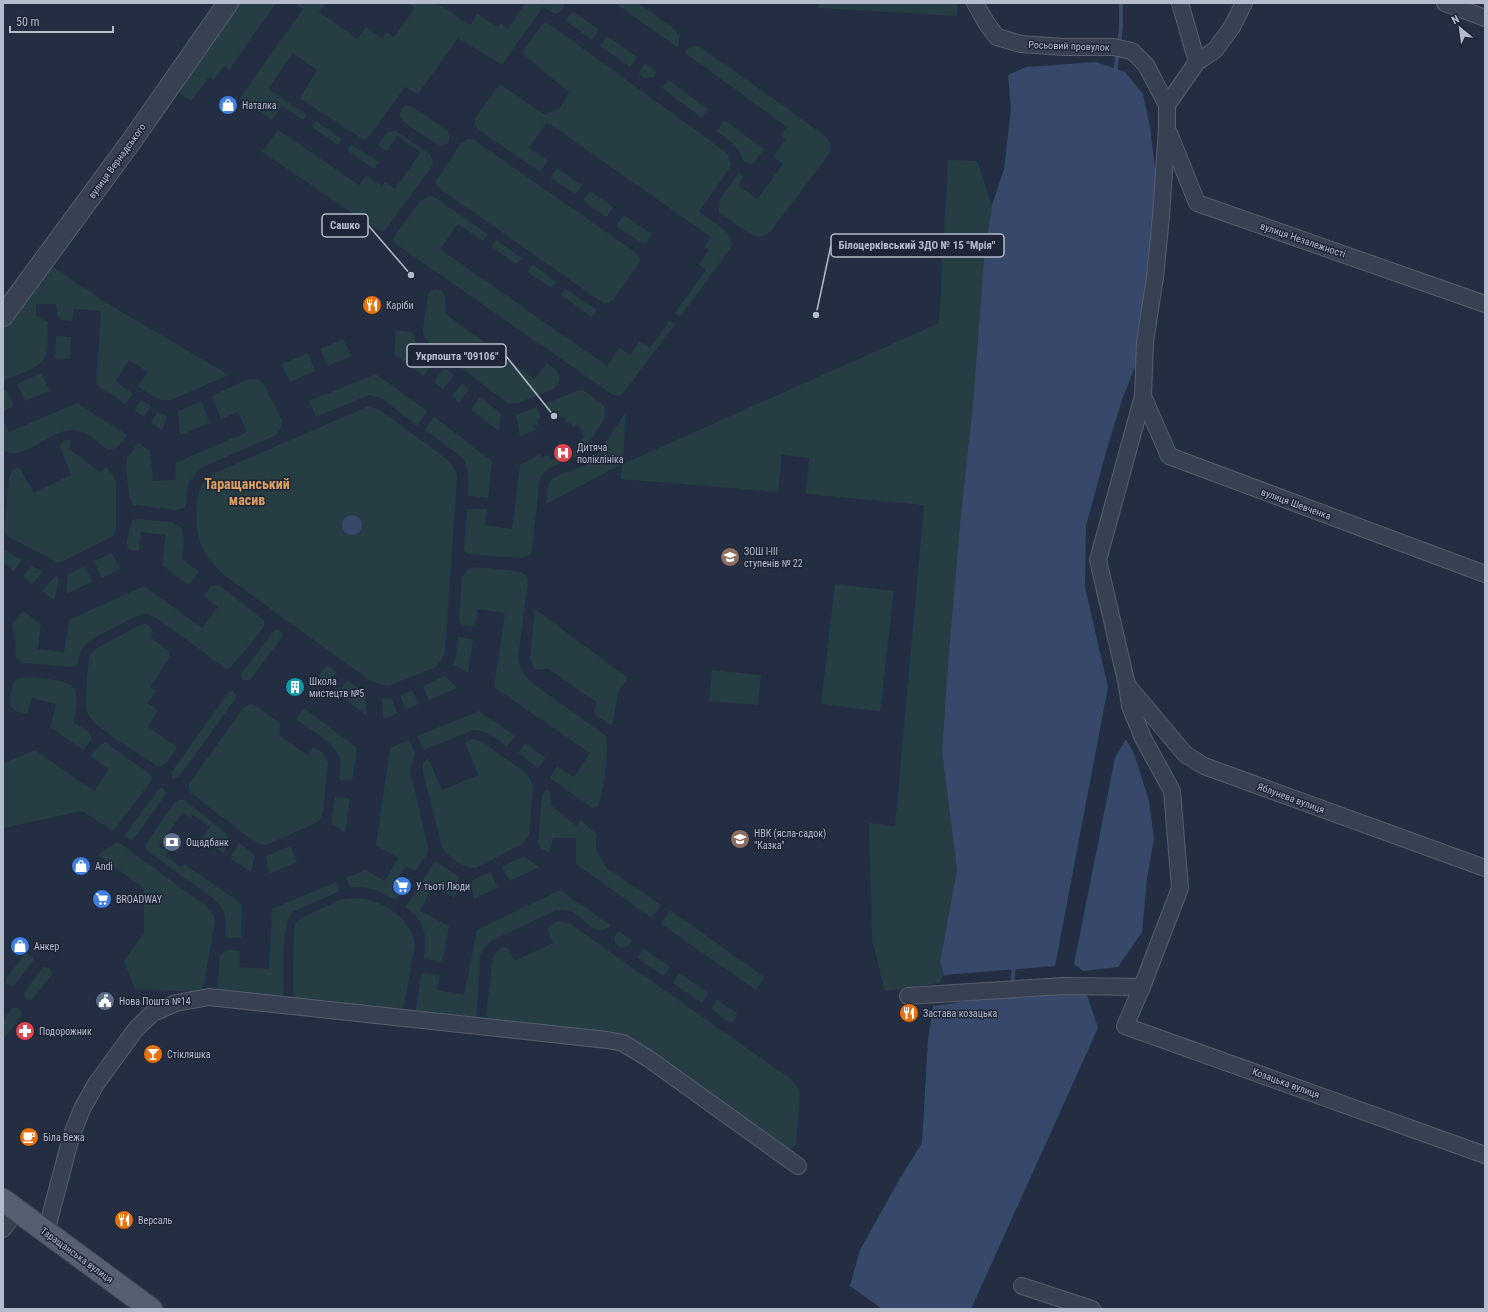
<svg xmlns="http://www.w3.org/2000/svg" width="1488" height="1312" font-family="'Roboto Condensed',sans-serif">
<rect width="100%" height="100%" fill="#242e42"/>
<g fill="#263d43">
<path d="M237,3H276L229,70L224,66L214,80L209,77L191,101L180,94L179,91Z"/>
<path d="M295,3H326L319,12L357,39L366,27L382,38L387,32L394,37L415,8L408,3H436L470,25L477,14L498,27L500,23L508,29L525,3H562L565,5L560,12L555,14L543,7L502,65L458,38L418,94L405,87L370,135L367,139H362L300,98L317,70L293,53L268,89L307,115L303,120L282,106L272,120L240,98L303,9Z"/>
<path d="M615,3H638L672,27L679,35V44L677,47Z"/>
<path d="M819,3H958L957,16L819,8Z"/>
<path d="M573,11L599,30L592,40L565,20Z"/>
<path d="M546,23L549,24L723,150L728,155L731,165L729,169L699,212C711,221 731,229 732,246L680,317L675,313L706,270L699,265L709,250L704,247L711,237L547,122L529,148L548,161L540,172L480,131C476,127 474,124 475,118L500,84L545,115L559,109L569,92L524,55L523,51L542,24Z"/>
<path d="M607,36L637,57L630,67L600,46Z"/>
<path d="M693,46H699L824,135C830,140 832,146 829,154L770,232C764,236 759,238 753,236L722,215L719,212V201L739,172L744,176L738,185L757,199L783,164L773,157L786,139L781,135L787,127L685,53L688,48Z"/>
<path d="M645,63L657,72L654,77L645,78L639,75V72Z"/>
<path d="M668,80L708,109L702,118L662,88Z"/>
<path d="M405,106H410L447,130C450,136 450,138 447,144L439,145C431,140 406,125 402,119C398,114 400,109 405,106Z"/>
<path d="M724,120L764,149L752,165L742,160L740,152L732,143L717,131Z"/>
<path d="M316,121L342,139L338,145L312,127Z"/>
<path d="M278,130L359,185L366,176L382,186L385,182L395,189L421,152L397,136L387,151L378,145L388,132L396,131L431,155L433,163L432,166L386,229L381,232L262,152Z"/>
<path d="M469,139L474,140L638,254L640,258V262L613,300L609,303H603L439,188C436,184 435,182 438,178L460,144L465,140Z"/>
<path d="M351,145L379,162L374,169L347,150Z"/>
<path d="M948,160L977,161L992,205L984,260L973,404L961,514L942,751L957,870L940,962L944,975L939,983L885,991L872,939L869,823L895,826L924,505L806,494L809,458L782,455L778,492L621,479L622,464L546,504L548,485L552,479L559,475L591,463L626,412L623,464L939,323Z"/>
<path d="M557,168L582,185L576,194L550,178Z"/>
<path d="M590,191L613,207L607,217L583,201Z"/>
<path d="M429,196L434,197L488,234L483,241L458,224L440,249L607,366L620,348L630,355L640,341L650,348L670,321L675,324L624,392L621,395H613L396,244L393,241L394,237L420,201Z"/>
<path d="M624,215L652,234L645,245L616,226Z"/>
<path d="M496,240L522,258L516,264L492,247Z"/>
<path d="M532,264L556,282L551,288L527,272Z"/>
<path d="M50,265L105,302L229,375L171,400C157,402 149,394 138,386L148,372L129,360L116,381L133,394L125,404L96,384L101,311L74,309L72,321L63,320L58,317L56,304H36V315L48,322C47,332 48,344 46,354C42,369 16,375 3,381V330Z"/>
<path d="M436,289L443,291L445,296L446,314L534,379L547,363C557,370 566,379 553,389L518,403H507L429,343L424,336L423,330L428,294L431,291Z"/>
<path d="M566,289L597,310L592,317L561,295Z"/>
<path d="M396,330L412,332C414,345 426,352 435,360L424,376L394,354Z"/>
<path d="M56,336L71,337L70,359L55,358Z"/>
<path d="M343,339L352,356L328,366L320,349Z"/>
<path d="M308,353L315,371L290,382L282,364Z"/>
<path d="M444,368L454,375L443,389L434,382Z"/>
<path d="M41,373L50,391L25,401L17,384Z"/>
<path d="M376,374L427,411L417,426L383,399L378,397L369,395L316,417L309,401Z"/>
<path d="M248,379C255,378 259,379 264,385L282,420C282,427 280,430 276,435L199,469L190,481L188,486L186,504L184,508L176,510L134,505L129,497L126,464L127,458L138,443L150,451L153,481L176,480L175,463L247,432L238,412L221,419L212,396Z"/>
<path d="M462,383L469,389L459,402L452,396Z"/>
<path d="M6,390L14,406L3,411V391Z"/>
<path d="M582,390L588,393L604,406L605,418L581,455L575,458L567,454L583,447L580,440L584,438L579,425L573,427L570,422L566,423L564,417L559,419L556,412L549,415L545,404L577,391Z"/>
<path d="M480,397L501,414L499,431L471,410Z"/>
<path d="M141,400L151,406L144,417L134,410Z"/>
<path d="M201,401L210,423L180,435L178,411Z"/>
<path d="M77,403L127,435C121,442 117,451 107,449C98,443 89,433 78,431C51,424 26,464 3,450V420L9,432Z"/>
<path d="M369,406L380,410L448,460L456,472L457,479L445,651C443,659 440,663 434,668L388,686L372,682L224,575C200,552 195,539 197,506C199,490 199,485 212,474Z"/>
<path d="M537,407L541,418L537,420L539,424L534,426L536,430L520,436L516,415Z"/>
<path d="M157,413L165,414L167,417L162,430L151,422Z"/>
<path d="M434,417L492,461L488,498L468,496C468,482 470,469 462,457L425,430Z"/>
<path d="M65,440L71,441L69,449L100,472L106,467L114,477L116,482V529L113,536L61,562H57L9,537L5,533L4,528L9,478L13,469L16,468L20,469L34,493L71,475L61,449L60,445Z"/>
<path d="M540,454L542,457L548,455L551,460L561,456C563,465 552,466 546,471C544,473 542,476 540,479L531,555L521,558L467,554L464,550L467,509H487L485,525L512,529L520,465Z"/>
<path d="M137,519L172,522L181,527L184,539L182,559L199,572L189,585L162,565L166,535L141,532L139,551L130,550L127,547C126,544 131,523 132,520Z"/>
<path d="M3,549L22,560L14,571L3,562Z"/>
<path d="M112,553L121,569L102,578L94,561Z"/>
<path d="M32,566L43,571L32,584L23,577Z"/>
<path d="M85,566L92,582L66,594L68,574Z"/>
<path d="M473,567L518,571C524,573 527,575 528,582L518,656C519,668 523,674 532,683L606,736C609,748 604,798 597,807L593,808L588,805L550,778L557,766L574,777L590,753L494,687L505,613L478,609L475,626L463,625L460,623L459,619L462,577L468,569Z"/>
<path d="M55,576L58,577L59,580L54,600L42,591Z"/>
<path d="M835,584L894,591L880,711L821,704Z"/>
<path d="M216,585L220,586L264,620V627L231,667L227,669L223,667L157,618L147,614L136,616L94,638L89,641L81,650L77,665L73,667L24,663L16,658L15,636L13,632L12,624L23,611L41,624L38,649L64,652L69,620L144,586L202,628L218,607L204,596L211,586Z"/>
<path d="M535,609L628,678L619,690L613,721L611,724L607,723L594,713L596,702L549,669L537,670L534,668L530,659Z"/>
<path d="M145,624C152,626 154,631 151,638L168,650L170,657L150,687L156,691L147,703L158,710L148,727L177,747C172,754 167,767 158,766C144,757 90,726 87,712C84,701 88,671 89,659L91,654L97,648L140,625Z"/>
<path d="M277,630L280,631L282,633V637L250,680H243L241,674L274,631Z"/>
<path d="M458,637L473,639L468,673L453,664L456,656Z"/>
<path d="M327,665L336,672L327,686L317,678Z"/>
<path d="M712,670L761,675L758,705L709,701Z"/>
<path d="M445,676L457,688L429,700L423,686Z"/>
<path d="M27,677C39,679 71,678 75,691C78,700 75,713 74,723L88,731L91,736V740L83,750L50,727L56,704L32,698L27,714C22,713 16,712 12,708C8,702 12,684 16,679Z"/>
<path d="M347,680L366,694V715L338,694Z"/>
<path d="M412,690L419,704L406,709L400,696Z"/>
<path d="M232,691L236,695V698L178,778L173,779L171,773L228,693Z"/>
<path d="M391,698L398,713L383,719L382,699Z"/>
<path d="M252,704L280,723L279,735L308,756L313,747L322,752L328,762L323,813L320,819L316,823L266,845L260,844L253,841L191,793L189,788V784L244,707Z"/>
<path d="M304,708L357,748L352,781L339,780C339,774 341,766 340,760C335,741 310,730 296,719Z"/>
<path d="M479,711L515,736L507,747C496,739 487,730 473,730L424,750L417,736Z"/>
<path d="M472,739L483,742L527,774L531,781L533,788L529,834L522,844L476,868C462,868 450,858 442,847L423,772V764L428,758L442,790L478,775L465,742Z"/>
<path d="M409,740L415,753L410,771L429,851L415,871L406,866L393,885L402,891L396,900C381,892 367,885 350,888L346,878L365,870L385,881L398,858L376,845L390,748Z"/>
<path d="M104,743H106L150,774L152,777L151,781L113,831L82,811L3,828V764L35,750L94,791L109,769L91,756L99,745Z"/>
<path d="M525,743L546,758L538,768L518,753Z"/>
<path d="M161,788L164,789L166,794L132,841L124,836L159,789Z"/>
<path d="M546,790L550,792L551,805L576,826L581,820L596,834V850L603,863L608,869L661,905L652,918L576,864V838H553L549,853L541,848L538,841L542,795Z"/>
<path d="M335,797L350,798L345,833L331,824Z"/>
<path d="M180,800H184L227,834L229,841L223,853L202,838L210,827L193,815L191,819L182,813L159,846L168,852L165,856L181,867L184,864L242,904L241,938L225,937C227,919 227,912 214,899L149,852L146,849V844L174,803Z"/>
<path d="M118,842L206,906L214,915L215,921L204,984L200,992L135,989L124,961L144,933V888L98,855Z"/>
<path d="M239,843L255,855L251,872L230,858Z"/>
<path d="M290,846L297,862L269,874L266,856Z"/>
<path d="M524,856L539,867L510,881L502,867Z"/>
<path d="M435,861L459,877L455,898L432,887L420,911L449,926L442,962L424,959C427,937 426,921 406,907Z"/>
<path d="M490,872L498,887L474,899L471,881Z"/>
<path d="M336,882L340,891L292,912C281,925 284,973 284,992L283,996L279,999L217,992L220,955C225,948 232,950 240,951L239,967L269,969L272,909Z"/>
<path d="M560,890L610,925C599,942 583,917 572,912C567,910 562,910 556,910L491,941L483,949L480,957L477,1015L475,1019L418,1013L416,1010L421,973L440,975L437,990L464,995L477,930Z"/>
<path d="M352,898C380,899 410,915 415,945L404,1005L402,1010L296,998L293,992L294,929L296,923L301,918L342,899Z"/>
<path d="M670,910L764,977L756,990L661,924Z"/>
<path d="M558,921L569,923L792,1080L799,1090L800,1095L796,1144L789,1150L639,1045L489,1021L486,1016L492,962C494,955 497,951 503,947L508,948L514,961L553,943C548,931 544,927 558,921Z"/>
<path d="M618,931L632,940L628,946L622,948L615,943L614,938Z"/>
<path d="M643,948L670,967L663,976L638,958Z"/>
<path d="M27,954L33,958V961L14,986L11,987L6,982V979L24,955Z"/>
<path d="M43,967L50,968L52,974L33,999L30,1000L26,999L24,993Z"/>
<path d="M679,973L708,993L702,1003L673,983Z"/>
<path d="M141,1000H148L152,1004V1007L133,1019L140,1011Z"/>
<path d="M717,1000L738,1014L732,1024L711,1009Z"/>
<path d="M12,1008H19L22,1012L21,1016L3,1040V1021Z"/>
</g>
<g fill="#37486a">
<path d="M1096,62L1125,72L1143,94L1150,127L1161,216L1145,342L1123,397L1108,445L1086,526L1085,587L1108,687L1055,966L944,975L940,962L957,870L942,751L949,653L961,514L973,404L984,260L992,205L1004,169L1011,109L1008,75L1026,67Z"/>
<circle cx="352" cy="525" r="10"/>
<path d="M1126,739L1135,756L1149,801L1154,839L1147,878L1142,932L1118,967L1083,971L1074,964L1115,758Z"/>
<path d="M1061,994L1087,995L1098,1028L971,1309H882L850,1286L860,1250L899,1180L922,1143L928,1040L933,1006L991,998Z"/>
</g>
<g fill="none" stroke-linecap="round" stroke-linejoin="round">
<g stroke="#37486a" stroke-width="4">
<path d="M1119,44L1121,27V3"/>
<path d="M1115,73L1118,50"/>
<path d="M1012,986L1014,965"/>
</g>
<defs>
<g id="minor">
<path d="M1180,3L1197,62"/>
<path d="M1445,3L1485,18"/>
<path d="M1167,105L1197,62L1215,50L1232,27L1244,3"/>
<path d="M1169,133L1197,203L1485,304"/>
<path d="M1143,396L1169,456L1485,574"/>
<path d="M1127,685L1185,754L1204,766L1485,868"/>
<path d="M1142,987L1125,1026L1485,1155"/>
<path d="M908,996L1064,986L1142,987L1180,888L1172,791L1143,738L1130,706L1127,685L1098,560L1143,396L1145,342L1155,277L1161,216L1167,128V105L1146,65L1132,51L1113,47H1064L1021,44L997,37L987,24L975,3"/>
<path d="M3,1229L17,1210"/>
<path d="M46,1232L71,1137L82,1109L96,1084L136,1029L153,1013L176,1003L209,997L607,1040L623,1043L649,1059L798,1166"/>
<path d="M1022,1286L1092,1309"/>
</g>
<path id="tertiary" d="M3,316L133,139L228,3"/>
<path id="primary" d="M3,1200L151,1309"/>
</defs>
<use href="#minor" stroke="#565e6f" stroke-width="18"/>
<use href="#tertiary" stroke="#565e6f" stroke-width="22"/>
<use href="#primary" stroke="#42495b" stroke-width="24"/>
<use href="#minor" stroke="#384151" stroke-width="16"/>
<use href="#tertiary" stroke="#384151" stroke-width="20"/>
<use href="#primary" stroke="#565f71" stroke-width="22"/>
</g>
<defs>
<symbol id="shop-disc" viewBox="-11 -11 22 22"><circle r="9.5" fill="#3f7fe0" stroke="#1d2537"/><path d="M-5-2.5h2.3a2.7 3.5 0 0 1 5.4 0H5L5.5 6h-11ZM-1.5-2.5h3a1.5 2.3 0 0 0-3 0Z" fill="#fff"/></symbol>
<symbol id="restaurant-disc" viewBox="-11 -11 22 22"><circle r="9.5" fill="#e8710a" stroke="#1d2537"/><path d="M-5-6h1v4h1v-4h1v4h1v-4h1v5L-1.5 .5V6h-2V.5L-5-1ZM5-6V6H3V1.5H1.5Q1.5-4 5-6Z" fill="#fff"/></symbol>
<symbol id="hospital-disc" viewBox="-11 -11 22 22"><circle r="9.5" fill="#e0444e" stroke="#1d2537"/><path d="M-5-5h3v3.5h4V-5h3V5h-3V1.5h-4V5h-3Z" fill="#fff"/></symbol>
<symbol id="school-disc" viewBox="-11 -11 22 22"><circle r="9.5" fill="#8d6e63" stroke="#1d2537"/><path d="M0-5L7-2L0 1L-7-2ZM-4 1L0 2.5L4 1V4Q0 6-4 4Z" fill="#fff"/></symbol>
<symbol id="building-disc" viewBox="-11 -11 22 22"><circle r="9.5" fill="#0f9aa8" stroke="#1d2537"/><path d="M-4-6H4V6H1V3H-1V6H-4ZM-2.5-4.3h1.7v1.8h-1.7ZM.8-4.3h1.7v1.8H.8ZM-2.5-1h1.7V.8h-1.7ZM.8-1h1.7V.8H.8Z" fill="#fff"/></symbol>
<symbol id="bank-disc" viewBox="-11 -11 22 22"><circle r="9.5" fill="#5c6f8a" stroke="#1d2537"/><path d="M-6-4H6V4H-6ZM0-2.3a2.3 2.3 0 1 0 0 4.6a2.3 2.3 0 1 0 0-4.6Z" fill="#fff"/></symbol>
<symbol id="supermarket-disc" viewBox="-11 -11 22 22"><circle r="9.5" fill="#3f7fe0" stroke="#1d2537"/><path d="M-6-5.5h2.5l.6 2H6L4.5 2H-2.5L-4.4-4H-6ZM-1.5 3.2a1.3 1.3 0 1 0 .1 0ZM3 3.2a1.3 1.3 0 1 0 .1 0Z" fill="#fff"/></symbol>
<symbol id="civic-disc" viewBox="-11 -11 22 22"><circle r="9.5" fill="#5c6f8a" stroke="#1d2537"/><path d="M-.6-6.5H3V-4.5H.6V-3L4-1V1h2V6H-6V1h2V-1L-.6-3ZM-1.2 2.5V6h2.4V2.5Z" fill="#fff"/></symbol>
<symbol id="pharmacy-disc" viewBox="-11 -11 22 22"><circle r="9.5" fill="#e0444e" stroke="#1d2537"/><path d="M-2-6h4v4h4v4h-4v4h-4v-4h-4v-4h4Z" fill="#fff"/></symbol>
<symbol id="bar-disc" viewBox="-11 -11 22 22"><circle r="9.5" fill="#e8710a" stroke="#1d2537"/><path d="M-6-5H6L.8 .8V4.5H3.5V6h-7V4.5H-.8V.8Z" fill="#fff"/></symbol>
<symbol id="cafe-disc" viewBox="-11 -11 22 22"><circle r="9.5" fill="#e8710a" stroke="#1d2537"/><path d="M-5.5-4.5H6V0H3Q3 3.5 0 3.5H-2.5Q-5.5 3.5-5.5 0ZM3-3.2v2h1.7v-2ZM-6 4.5H4V6H-6Z" fill="#fff"/></symbol>
</defs>
<g fill-rule="evenodd">
<use href="#shop-disc" x="217" y="94" width="22" height="22"/>
<use href="#restaurant-disc" x="361" y="294" width="22" height="22"/>
<use href="#hospital-disc" x="552" y="442" width="22" height="22"/>
<use href="#school-disc" x="719" y="546" width="22" height="22"/>
<use href="#building-disc" x="284" y="676" width="22" height="22"/>
<use href="#school-disc" x="729" y="828" width="22" height="22"/>
<use href="#bank-disc" x="161" y="831" width="22" height="22"/>
<use href="#shop-disc" x="70" y="855" width="22" height="22"/>
<use href="#supermarket-disc" x="391" y="875" width="22" height="22"/>
<use href="#supermarket-disc" x="91" y="888" width="22" height="22"/>
<use href="#shop-disc" x="9" y="935" width="22" height="22"/>
<use href="#civic-disc" x="94" y="990" width="22" height="22"/>
<use href="#restaurant-disc" x="898" y="1002" width="22" height="22"/>
<use href="#pharmacy-disc" x="14" y="1020" width="22" height="22"/>
<use href="#bar-disc" x="142" y="1043" width="22" height="22"/>
<use href="#cafe-disc" x="18" y="1126" width="22" height="22"/>
<use href="#restaurant-disc" x="113" y="1209" width="22" height="22"/>
</g>
<g text-anchor="middle" dominant-baseline="central" stroke-width="3" stroke-linejoin="round" paint-order="stroke">
<g font-size="10" fill="#b5bccc" stroke="#1d2537">
<text transform="translate(1069 46) rotate(2)">Росьовий провулок</text>
<text transform="translate(117 161) rotate(-54)">вулиця Вернадського</text>
<text transform="translate(1303 240) rotate(19)">вулиця Незалежності</text>
<text transform="translate(1296 504) rotate(20)">вулиця Шевченка</text>
<text transform="translate(1291 798) rotate(20)">Яблунева вулиця</text>
<text transform="translate(1286 1083) rotate(20)">Козацька вулиця</text>
<text transform="translate(77 1255) rotate(36)">Таращанська вулиця</text>
</g>
<g font-size="10" fill="#b5bccc" stroke="#1d2537" text-anchor="start">
<text x="242" y="105">Наталка</text>
<text x="386" y="305">Каріби</text>
<text x="577" y="447">Дитяча<tspan x="577" dy="12">поліклініка</tspan></text>
<text x="744" y="551">ЗОШ І-ІІІ<tspan x="744" dy="12">ступенів № 22</tspan></text>
<text x="309" y="681">Школа<tspan x="309" dy="12">мистецтв №5</tspan></text>
<text x="754" y="833">НВК (ясла-садок)<tspan x="754" dy="12">"Казка"</tspan></text>
<text x="186" y="842">Ощадбанк</text>
<text x="95" y="866">Andi</text>
<text x="416" y="886">У тьоті Люди</text>
<text x="116" y="899">BROADWAY</text>
<text x="34" y="946">Анкер</text>
<text x="119" y="1001">Нова Пошта №14</text>
<text x="923" y="1013">Застава козацька</text>
<text x="39" y="1031">Подорожник</text>
<text x="167" y="1054">Стікляшка</text>
<text x="43" y="1137">Біла Вежа</text>
<text x="138" y="1220">Версаль</text>
</g>
<g font-size="14" font-weight="bold" fill="#dca160" stroke="#1d2537">
<text x="247" y="484">Таращанський<tspan x="247" dy="16">масив</tspan></text>
</g>
</g>
<path fill="none" stroke="#b5bccc" stroke-width="1.5" d="M411 275L368 225M816 315L831 245M554 416L506 356"/>
<g fill="#b5bccc" stroke="#1d2537" stroke-width="1.5">
<circle cx="411" cy="275" r="4"/>
<circle cx="816" cy="315" r="4"/>
<circle cx="554" cy="416" r="4"/>
</g>
<g fill="#1d2537" stroke="#b5bccc" stroke-width="1.5">
<rect x="322" y="214" width="46" height="23" rx="4"/>
<rect x="831" y="234" width="173" height="23" rx="4"/>
<rect x="407" y="344" width="99" height="23" rx="4"/>
</g>
<g font-size="11" text-anchor="middle" font-weight="bold" fill="#b5bccc">
<text x="345" y="229">Сашко</text>
<text x="917" y="249">Білоцерківський ЗДО № 15 "Мрія"</text>
<text x="457" y="360">Укрпошта "09106"</text>
</g>
<rect width="1488" height="1312" fill="none" stroke="#b5bccc" stroke-width="8"/>
<g transform="translate(1460 28) rotate(331)" stroke="#1d2537" stroke-width="3" paint-order="stroke">
<path d="M0-3L7 15L0 10L-7 15Z" fill="#b5bccc"/>
<text y="-6" font-size="11" font-weight="bold" text-anchor="middle" fill="#b5bccc">N</text>
</g>
<path d="M10 26v6h103v-6" fill="none" stroke="#b5bccc" stroke-width="2"/>
<text x="16" y="26" font-size="12" fill="#b5bccc" stroke="#1d2537" stroke-width="3" paint-order="stroke">50 m</text>
</svg>
